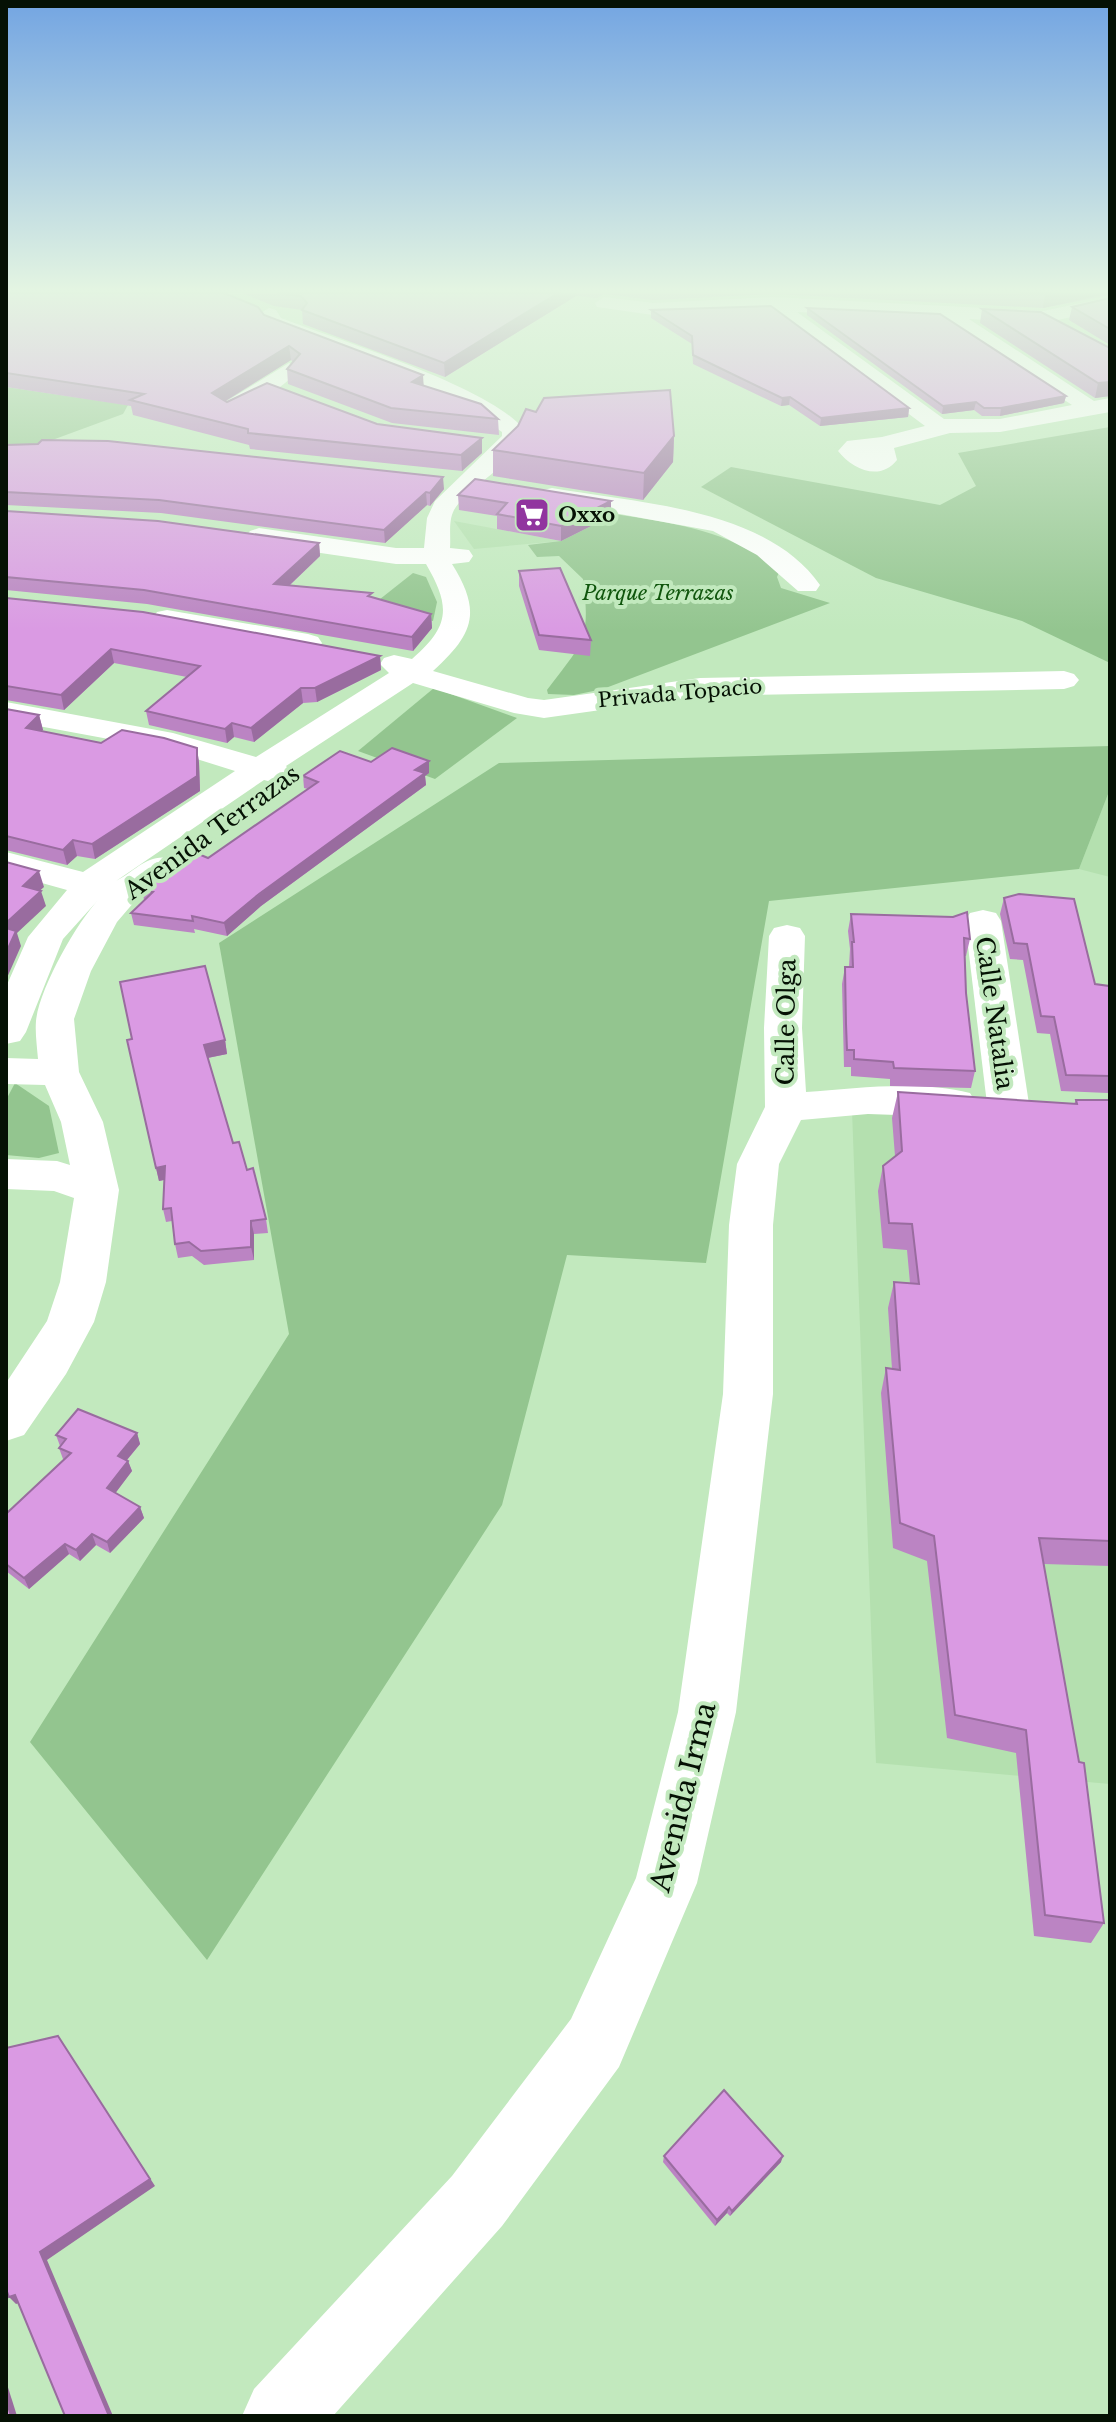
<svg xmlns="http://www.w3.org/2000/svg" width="1116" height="2422" font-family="'Libre Baskerville',serif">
<rect width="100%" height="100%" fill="#c2e9be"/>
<g fill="#b4e0af">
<path d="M454,521L561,541L474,549Z"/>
<path d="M1110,789V877L1079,869Z"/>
<path d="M852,1110L1110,1128V1784L876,1763Z"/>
</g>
<g fill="#93c58f">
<path d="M6,387L128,405L123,414L6,457Z"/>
<path d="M1110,427V663L1022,621L876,578L701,487L731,467L940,505L976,486L958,453Z"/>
<path d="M615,514C678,524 728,530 780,570L777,577L781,588L830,603L603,689L574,695L548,694L547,690C583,642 591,641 583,579L559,556L537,557L528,545L561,541Z"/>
<path d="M413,573L426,577L437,602L433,621L370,607Z"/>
<path d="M434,688L517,718L435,779L358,751Z"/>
<path d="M1110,746V789L1079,869L769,901L706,1263L567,1255L502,1505L207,1960L30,1742L289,1334L219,943L499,763Z"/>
<path d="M15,1083L49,1106L59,1153L39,1158L6,1155V1100Z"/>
</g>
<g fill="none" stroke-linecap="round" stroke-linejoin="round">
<g fill="#fff" fill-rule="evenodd">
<path d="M604,297L653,303L773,297L1043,311L1110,297V309L1043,323L969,319L1094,401L1110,398V412L1000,432L950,433L894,448L897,460C880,482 852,469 838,451L847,441L882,437L925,426L771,311L653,315L597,307L595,303ZM797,312L940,318L1072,405L1000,419H944Z"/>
<path d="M269,308L276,310L281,318C335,339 494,388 524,430C525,458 468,486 454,510C448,521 451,537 450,548L469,550L473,556L469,562L452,564C482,612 474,634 433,671L528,698L544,700L700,678L1064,671L1074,674L1079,680L1074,686L1064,689L700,696L544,718L514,713L413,683L286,766L292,773L287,780L276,783L264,780L116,881C136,871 148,852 173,859L178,866L173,873L135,901L117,922L91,971L74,1019L79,1072L103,1122L119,1190L106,1282L94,1322L66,1374L24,1435L6,1441V1383L47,1321L60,1282L74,1198L54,1191L6,1189V1159L57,1161L70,1165L61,1122L45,1085L6,1084V1058L38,1059C37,1046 35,1033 36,1021C39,989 77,922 99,899L63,939L26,1032L20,1041L6,1044V987L28,937L67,890L6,873V852L83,872L235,771L168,750L6,720V702L173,733L256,757L389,673L380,664L384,658L394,655L412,659C450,626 451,607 426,564H396L259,544L250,541L246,536L250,531L259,528L396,548H424L427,518L435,501L502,436V432L469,409L435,393L267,326L259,314Z"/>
<path d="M289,363L299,369C286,386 242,417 220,412L217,407Z"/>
<path d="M552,488C637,503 767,508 820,585L816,591H798L757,555L713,531L543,500L540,495L543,490Z"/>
<path d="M167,610L308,634L318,637L322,643L318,649L308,652L157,624L153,618L157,612Z"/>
<path d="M983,910L996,913L1001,921L1029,1104L1023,1114L1008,1118L993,1114L987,1104L965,921L970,913Z"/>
<path d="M787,925L800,928L805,936L802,1028L806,1092C856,1088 921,1080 970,1093L976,1103L970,1113L955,1117L868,1114L801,1120L779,1164L773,1225V1394L736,1712L697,1883L619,2067L502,2226L333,2416H242L254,2389L452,2176L571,2019L636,1878L678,1712L723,1394L729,1225L737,1164L765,1107L764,1028L769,936L774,928Z"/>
</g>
</g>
<g fill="#bb84c3">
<path d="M6,293L264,315L498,419L499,435L392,423L288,384L287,369L293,362L291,360L226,401L377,424L482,453L462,471L250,449L249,445L133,415L131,406L6,387Z"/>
<path d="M242,293H1110V295L1043,308L773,294L653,300L604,294L597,298L576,296L445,377L303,324L302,310L274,306Z"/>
<path d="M1110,298V345L1069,320L1072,307Z"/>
<path d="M807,308L1066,396L1064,403L1000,416H982L974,410L942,414L807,315Z"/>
<path d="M982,309L1110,349V396L1095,398L980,323Z"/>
<path d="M651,310L909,408L908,417L820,426L789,405L781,406L693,364L692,344L651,318Z"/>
<path d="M536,412L674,436L673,462L643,500L493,476V450Z"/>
<path d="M6,445L444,489L430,506L427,505L385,543L161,513L6,505Z"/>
<path d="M458,495L611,516L561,541L497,529V516L459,510Z"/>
<path d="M6,511L319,543L320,556L289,586L373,597L431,614L432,628L413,651L147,604L6,590Z"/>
<path d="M519,571L591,640L590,656L539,650L519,586Z"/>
<path d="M6,598L380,656L381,670L317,702L303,703L254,742L234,737L227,743L149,725L146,711L187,677L114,663L64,710L6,700Z"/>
<path d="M6,709L39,715L43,730L41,731L101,743L197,748L199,763L200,791L95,859L77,856L67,865L6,850Z"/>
<path d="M429,761V773L425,776L426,785L261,906L227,936L194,929L195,933L134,925L131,913L144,900L142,890L208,858L308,789L304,788L303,776L371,762Z"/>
<path d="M1004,898L1095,984L1110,990V1088L1108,1093L1061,1091L1050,1034L1037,1033L1023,960L1010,959L1000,914Z"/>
<path d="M851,914L970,939L966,956H965L966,993L975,1071L971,1088L890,1086V1079L851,1076V1067H844L842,984L845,967H849L850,949L848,931Z"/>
<path d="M127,1040H225L227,1054L208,1058L233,1143L247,1170L266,1219L268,1233L254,1234V1260L204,1265L192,1256L178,1258L175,1244L172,1221L166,1222L163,1209L164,1180L159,1181Z"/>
<path d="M898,1092L1074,1104L1076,1100H1110V1566L1044,1564L1104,1923L1091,1943L1034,1936L1016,1753L947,1738L927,1561L893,1548L881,1393L886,1368L892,1369L888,1308L894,1282L910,1283L907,1250L883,1248L878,1191L883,1166L895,1156L892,1118Z"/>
<path d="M137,1433L140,1444L127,1460L128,1461L132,1471L115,1493L140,1507L144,1518L110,1553L96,1545L80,1561L69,1554L29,1589L6,1571V1511L8,1512L65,1459H63L59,1448L60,1446L56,1435Z"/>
<path d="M664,2156L781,2162L730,2216L727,2213L715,2226L663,2162Z"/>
</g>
<g fill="#996c9f">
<path d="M558,293H576V296L445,377L444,363Z"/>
<path d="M1052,293H1110L1043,308L1045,294Z"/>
<path d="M289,346L291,360L214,408L212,393Z"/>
<path d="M423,375L424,390L412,382Z"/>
<path d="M1110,382V396L1095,398L1098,383Z"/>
<path d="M1066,396L1064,403L1000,416L1001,408Z"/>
<path d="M790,397L789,405L781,406L782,398Z"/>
<path d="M976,402L974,410L942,414L943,406Z"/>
<path d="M909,408L908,417L820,426L821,418Z"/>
<path d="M674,436L673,462L643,500L644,473Z"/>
<path d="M482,438V453L462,471L461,455Z"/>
<path d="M443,477L444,489L430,506V493Z"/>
<path d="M426,492L427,505L385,543L384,530Z"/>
<path d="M611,501V516L561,541V526Z"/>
<path d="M319,543L320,556L276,598L274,584Z"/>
<path d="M431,614L432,628L413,651L412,637Z"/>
<path d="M111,649L114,663L64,710L61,695Z"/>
<path d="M380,656L381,670L317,702L315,688Z"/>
<path d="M301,688L303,703L254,742L251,728Z"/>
<path d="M39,715L43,730L29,742L26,728Z"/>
<path d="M232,723L234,737L227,743L225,729Z"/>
<path d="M197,748L199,763L200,791L95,859L92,844Z"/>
<path d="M429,761V773L425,776L426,785L261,906L227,936L224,923L415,770Z"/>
<path d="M73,840L77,856L67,865L63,850Z"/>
<path d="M39,871L44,887L27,902L23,886Z"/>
<path d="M41,891L46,906L17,933L21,946L6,980V923Z"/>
<path d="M225,1040L227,1054L207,1058L204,1045Z"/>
<path d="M165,1166L168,1179L159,1181L156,1168Z"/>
<path d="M251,1221L254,1234V1260L251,1247Z"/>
<path d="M137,1433L140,1444L121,1467L118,1456Z"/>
<path d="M128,1461L132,1471L111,1499L107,1488Z"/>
<path d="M140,1507L144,1518L110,1553L107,1542Z"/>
<path d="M92,1534L96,1545L80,1561L76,1550Z"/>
<path d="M65,1544L69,1554L29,1589L24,1578Z"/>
<path d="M58,2036L155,2186L47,2260L113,2416H109L40,2252Z"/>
<path d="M783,2156L781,2162L730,2216L732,2211Z"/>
<path d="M729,2207L727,2213L715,2226L717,2220Z"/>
<path d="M15,2295L22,2302L16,2304L9,2297Z"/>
<path d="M6,2381L17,2416H11L6,2400Z"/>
</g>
<g fill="#da9ae3" stroke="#996c9f" stroke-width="2">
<path d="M6,293H224L258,307L264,315L423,375L412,382L481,404L498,419L391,408L287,369L300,354L289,346L212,393L227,402L267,383L377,424L482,438L461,455L248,433V429L130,400L144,394L6,373Z"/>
<path d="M277,293H558L444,363L302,310L307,303L301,296Z"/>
<path d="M1020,293H1052L1045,294Z"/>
<path d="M1110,298V329L1072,307Z"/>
<path d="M771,306L909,408L821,418L790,397L782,398L693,355L692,336L651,310Z"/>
<path d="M807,308L940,314L1066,396L1001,408H984L976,402L943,406Z"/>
<path d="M982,309L1041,312L1110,348V382L1098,383Z"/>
<path d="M670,390L674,436L644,473L493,450L518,426L526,409L536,412L544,398Z"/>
<path d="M42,440L108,441L443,477L430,493L426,492L384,530L159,500L6,492V445L38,444Z"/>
<path d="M475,479L611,501L561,526L497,514L507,503L458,495Z"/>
<path d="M6,511L158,521L319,543L274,584L372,593L368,596L431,614L412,637L144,590L6,577Z"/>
<path d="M560,568L591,640L539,635L519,571Z"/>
<path d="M6,598L143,612L380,656L315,688H301L251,728L232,723L225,729L146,711L200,666L111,649L61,695L6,686Z"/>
<path d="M6,709L39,715L26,728L101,743L122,730L164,738L197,748V776L92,844L73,840L63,850L6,836Z"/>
<path d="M392,748L429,761L415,770L425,773L259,894L224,923L192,916L193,921L131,913L153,892L142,890L189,850L208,858L318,782L303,776L340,751L371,762Z"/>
<path d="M6,862L39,871L23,886L41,891L6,923Z"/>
<path d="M1019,894L1074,899L1095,984L1109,986L1110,990V1076L1066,1075L1054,1017L1041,1016L1027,944L1014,943L1004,898Z"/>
<path d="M967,912L970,939L964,938L966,993L975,1071L894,1068L893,1062L854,1059V1050H847L846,1024L845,967H853L852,942H854L851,914L953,917Z"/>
<path d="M6,928L16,931L6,953Z"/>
<path d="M205,966L225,1040L204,1045L233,1143L239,1142L247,1170L253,1168L266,1219L251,1221V1247L201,1251L189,1242L175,1244L171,1208L163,1209L165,1166L156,1168L127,1040L132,1039L120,982Z"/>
<path d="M898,1092L1077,1104L1076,1100H1110V1541L1039,1538L1079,1762L1084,1763L1104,1923L1045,1915L1026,1730L955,1715L934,1536L900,1523L886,1368L900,1370L894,1282L919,1284L912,1224L889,1223L883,1166L902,1151Z"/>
<path d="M78,1409L137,1433L118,1456L128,1461L107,1488L140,1507L107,1542L92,1534L76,1550L65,1544L24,1578L6,1564V1511L8,1512L71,1453L59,1448L66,1439L56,1435Z"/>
<path d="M58,2036L150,2179L40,2252L109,2416H65L15,2295L9,2297L6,2289V2048Z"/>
<path d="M724,2090L783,2156L732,2211L729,2207L717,2220L664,2156Z"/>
<path d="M6,2400L11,2416H6Z"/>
</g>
<linearGradient id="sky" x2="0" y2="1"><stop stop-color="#73a5e2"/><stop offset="0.46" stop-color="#e4f5e2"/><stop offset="1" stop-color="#e4f5e2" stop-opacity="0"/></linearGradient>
<rect width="1116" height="632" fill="url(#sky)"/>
<defs>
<symbol id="supermarket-square" viewBox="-11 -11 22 22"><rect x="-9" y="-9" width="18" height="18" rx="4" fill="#91359f" stroke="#c2e9be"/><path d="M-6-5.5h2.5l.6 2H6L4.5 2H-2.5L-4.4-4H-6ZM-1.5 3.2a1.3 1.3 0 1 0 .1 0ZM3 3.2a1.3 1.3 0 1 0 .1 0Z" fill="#fff"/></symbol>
</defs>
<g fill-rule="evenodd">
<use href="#supermarket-square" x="512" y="495" width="40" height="40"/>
</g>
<g text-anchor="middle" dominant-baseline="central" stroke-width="8" stroke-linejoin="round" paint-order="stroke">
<g font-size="20" font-weight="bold" fill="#051104" stroke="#c2e9be" text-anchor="start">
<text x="558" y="515">Oxxo</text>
</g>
<g font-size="20" font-style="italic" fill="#10560d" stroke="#c2e9be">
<text x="658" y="593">Parque Terrazas</text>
</g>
<g font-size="20" fill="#051104" stroke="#c2e9be">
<text transform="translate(680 693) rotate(-5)">Privada Topacio</text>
</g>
<g font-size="24" fill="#051104" stroke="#c2e9be">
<text transform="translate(212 832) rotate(-36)">Avenida Terrazas</text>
<text transform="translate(995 1013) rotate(82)">Calle Natalia</text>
<text transform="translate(786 1022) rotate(-89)">Calle Olga</text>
</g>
<g font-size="28" fill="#051104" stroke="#c2e9be">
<text transform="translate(683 1797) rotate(-76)">Avenida Irma</text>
</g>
</g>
<rect width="1116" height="2422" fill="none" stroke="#051104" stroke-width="16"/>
</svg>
